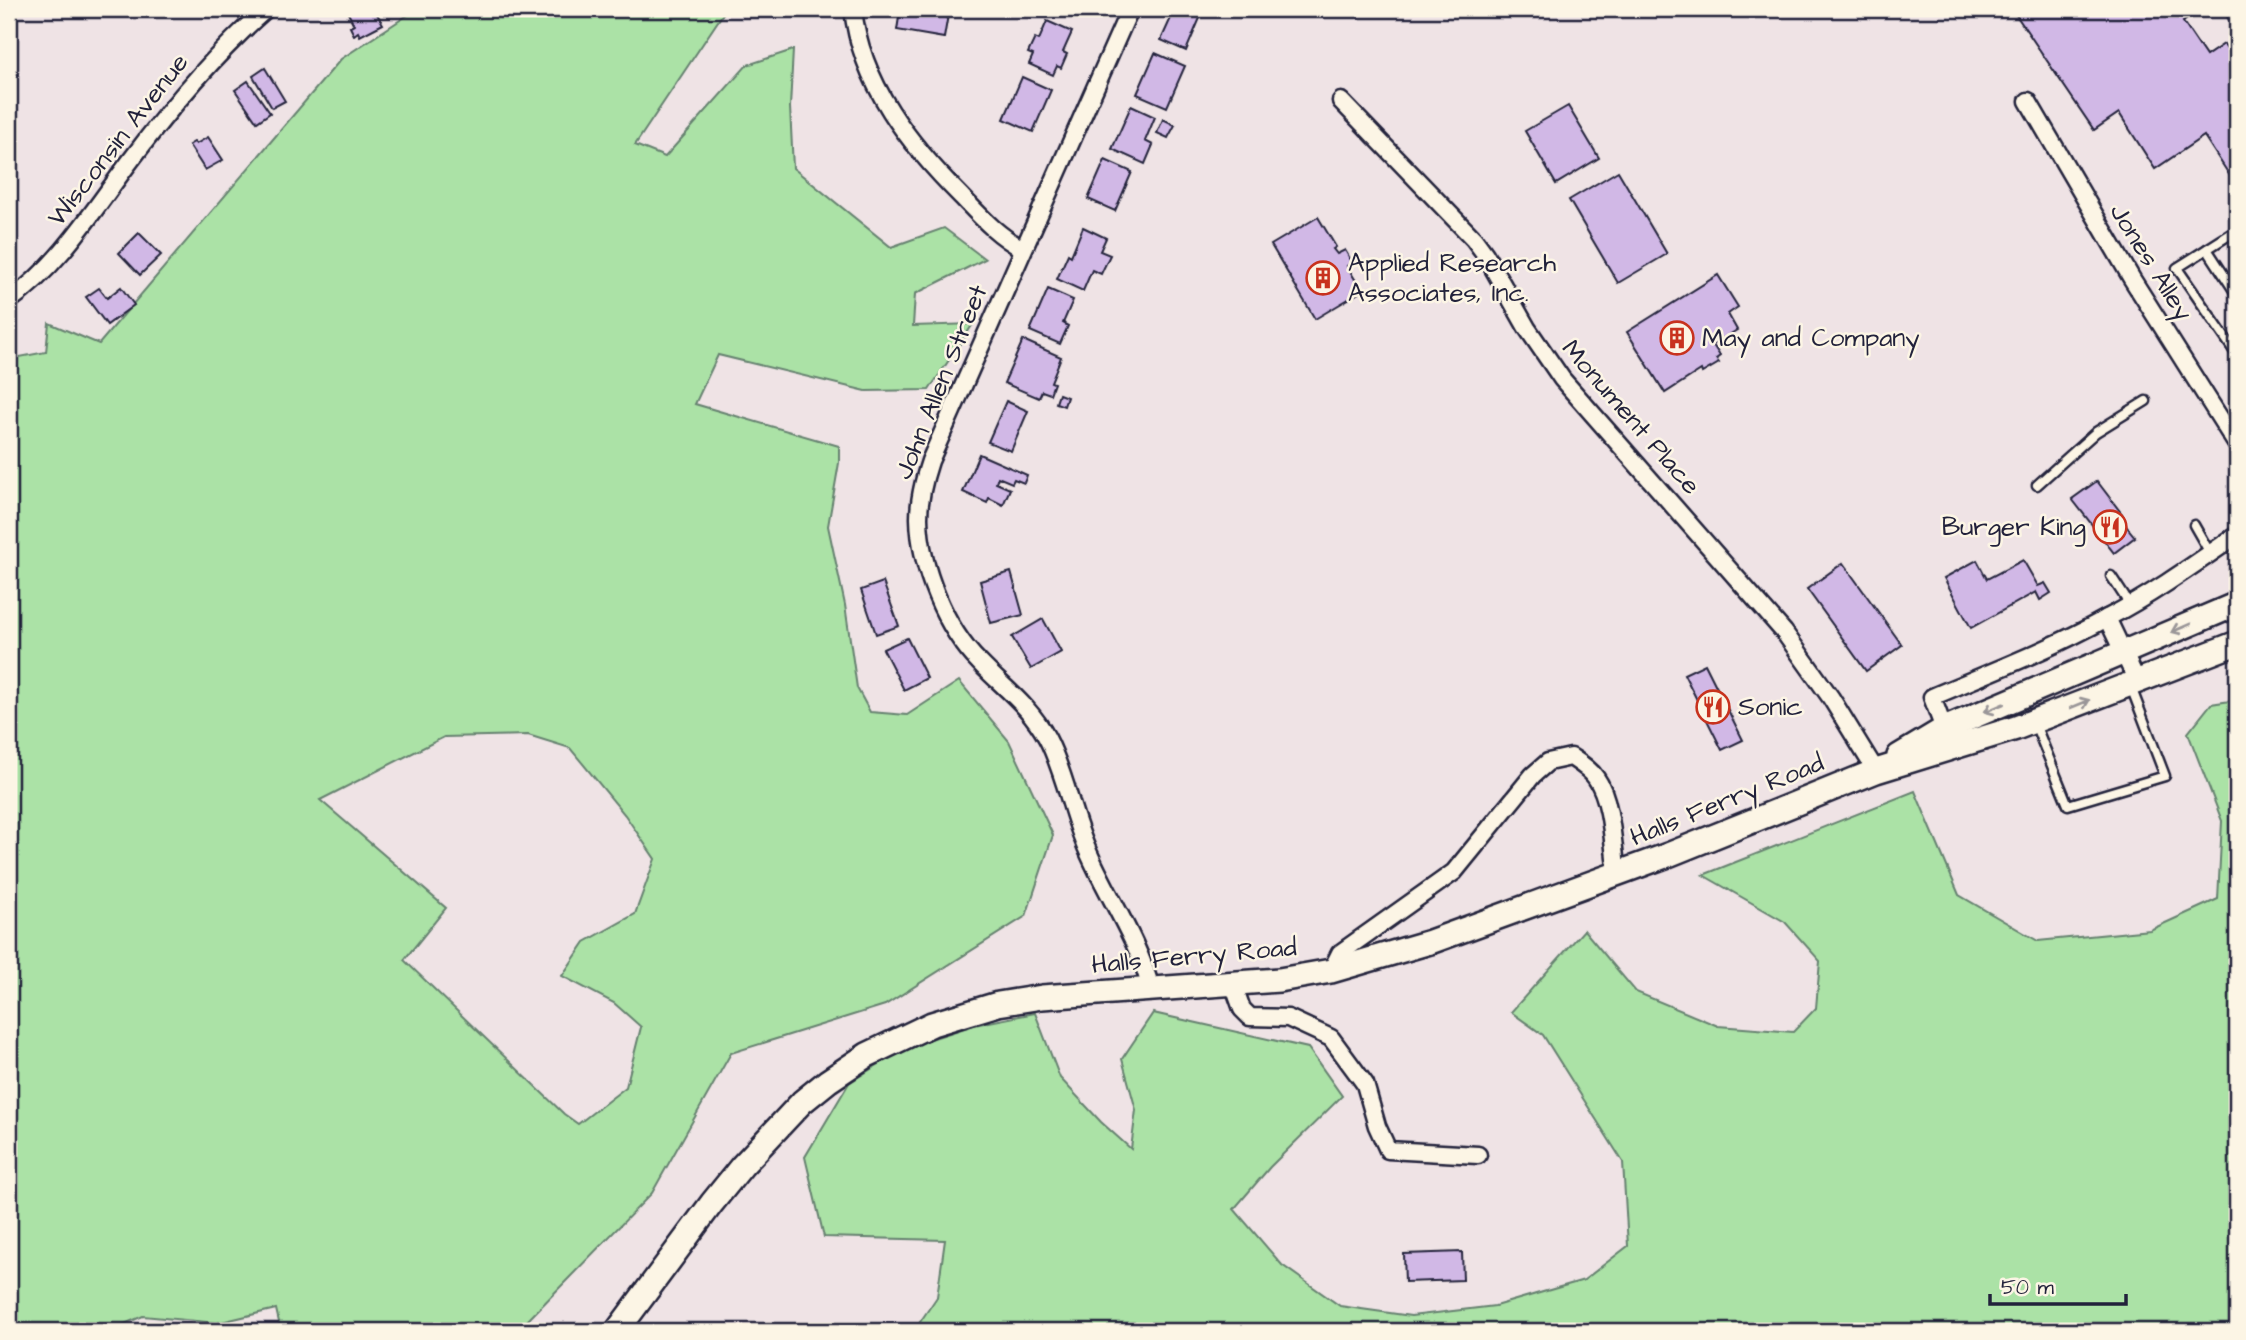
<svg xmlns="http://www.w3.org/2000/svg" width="2246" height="1340" font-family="'Architects Daughter',sans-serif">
<rect width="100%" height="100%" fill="#efe3e5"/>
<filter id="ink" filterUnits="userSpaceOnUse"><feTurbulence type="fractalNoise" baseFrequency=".0143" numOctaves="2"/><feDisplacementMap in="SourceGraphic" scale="14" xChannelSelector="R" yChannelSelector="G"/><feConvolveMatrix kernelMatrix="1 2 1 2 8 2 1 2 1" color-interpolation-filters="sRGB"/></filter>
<g filter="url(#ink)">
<g fill="#abe2a6" stroke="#668270" stroke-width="2" fill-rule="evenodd">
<path d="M417,9H726L635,145L665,157L747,65L793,50L790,107L793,168L891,247L944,228L985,259L915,294L913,326L973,324L929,390L866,391L718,355L695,404L839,446V463L828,526L845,605L857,688L870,712L907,715L959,681L1009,741L1053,835L1026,916L885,1005L731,1053L652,1193L527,1321L496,1331H281L276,1309L217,1323L143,1316L108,1331H9V359L46,352L49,323L99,344L341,59ZM528,735L570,748L625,815L655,859L635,914L585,942L562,976L614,1003L641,1027L626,1087L578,1124L564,1114L404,960L446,908L320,800L444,737Z"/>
<path d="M2237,700V1331H914L937,1297L945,1240L824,1237L805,1157L849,1083L906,1047L974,1025L1035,1013L1060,1078L1101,1122L1131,1149L1136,1110L1122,1059L1153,1013L1308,1048L1342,1096L1270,1167L1234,1209L1282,1265L1340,1306L1411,1316L1495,1306L1584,1280L1628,1246L1623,1162L1543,1035L1511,1012L1584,930L1636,992L1718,1026L1793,1032L1816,1008L1820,961L1785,922L1703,875L1915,791L1959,895L2038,941L2150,930L2218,899L2222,821L2188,733L2211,704Z"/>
</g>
<g fill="#d1b8e6" stroke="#22223b" stroke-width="2">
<path d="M346,9H374L383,24L360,36L358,32L354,35L350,27L354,25Z"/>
<path d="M916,9H949L944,38L897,30L900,11L916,14Z"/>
<path d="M1175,9L1203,11L1186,51L1161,40Z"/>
<path d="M2012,9H2189L2193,15L2183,22L2206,56L2224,44L2237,63V176L2232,179L2204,136L2155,169L2119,113L2094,130Z"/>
<path d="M1047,21L1072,32L1063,52L1067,54L1061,68L1057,66L1053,75L1029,64L1033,55L1028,53L1035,38L1039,40Z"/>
<path d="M1155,53L1185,66L1167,107L1137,94Z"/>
<path d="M265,68L285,101L272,108L253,76Z"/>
<path d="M1022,77L1051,90L1033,132L1004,119Z"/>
<path d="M248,81L270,113L257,122L235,90Z"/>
<path d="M1131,106L1155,117L1145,141L1153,145L1145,164L1112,149Z"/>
<path d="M1568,106L1599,158L1556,184L1525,131Z"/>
<path d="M1163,119L1175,125L1168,138L1157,133Z"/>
<path d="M208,137L223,160L205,170L189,145L194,142L196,144Z"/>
<path d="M1105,160L1132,172L1115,211L1088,199Z"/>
<path d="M1618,171L1667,254L1618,283L1569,200Z"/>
<path d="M1318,217L1336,247L1333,249L1337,254L1345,250L1352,262L1347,266L1362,291L1315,319L1271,245Z"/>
<path d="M1083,227L1106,238L1100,251L1110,255L1101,274L1092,270L1083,291L1057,279L1068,254L1071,256Z"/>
<path d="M139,233L161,255L140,275L119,253Z"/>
<path d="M1718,275L1738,307L1728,314L1737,330L1713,345L1720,356L1716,359L1719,363L1702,373L1701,370L1665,393L1627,332Z"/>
<path d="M121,287L134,305L107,325L86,297L99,288L107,298Z"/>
<path d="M1048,289L1073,300L1063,323L1068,326L1060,344L1030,331Z"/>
<path d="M1023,340L1061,357L1051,382L1054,383L1050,394L1042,391L1039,398L1004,383Z"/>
<path d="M1059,394L1067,397L1064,406L1056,403Z"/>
<path d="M1006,401L1028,411L1011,451L988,442Z"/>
<path d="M979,454L1027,475L1024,483L1014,479L1012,483L998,477L996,483L1010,489L1003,505L989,498L987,503L963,492Z"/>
<path d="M2097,481L2122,514L2119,517L2135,537L2114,553L2072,499Z"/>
<path d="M1977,560L1987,579L2023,560L2038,586L2045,583L2051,593L2040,600L2036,592L1971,628L1944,578Z"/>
<path d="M1843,563L1902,645L1866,671L1807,589Z"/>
<path d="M1011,572L1023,615L991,623L980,581Z"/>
<path d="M883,582L899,626L876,634L861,590Z"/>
<path d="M1043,619L1061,652L1031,669L1012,637Z"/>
<path d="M907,638L927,678L904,690L883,649Z"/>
<path d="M1705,664L1743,740L1722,750L1684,674Z"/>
<path d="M1462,1252L1463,1280L1405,1282L1404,1254Z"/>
</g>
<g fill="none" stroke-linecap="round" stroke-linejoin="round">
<defs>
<g id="lane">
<path d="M2228,9L2237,21"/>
<path d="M2237,230L2177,268L2237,355"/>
<path d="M2207,249L2237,295"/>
<path d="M2037,485L2096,432L2146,401"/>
<path d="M2194,525L2210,553"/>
<path d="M2111,576L2130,605"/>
<path d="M2035,724L2068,805L2165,776L2131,687"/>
</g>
<g id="street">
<path d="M853,9C861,84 910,145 962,197C981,217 998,236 1023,249"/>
<path d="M1130,9L930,461C924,479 919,498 919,518C920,567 945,628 980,663C1005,689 1029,705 1047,738C1064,770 1072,815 1087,849C1107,896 1138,939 1151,989"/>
<path d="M1341,101L1474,239L1485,254L1527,328L1562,379L1784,632L1831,698L1876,771"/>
<path d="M2028,101L2132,279L2237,445"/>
<path d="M9,301C60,265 94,209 131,160C172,105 215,54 266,9"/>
<path d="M2107,618L2137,681"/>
<path d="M1944,729L1932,697C1991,672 2051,649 2107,618C2153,594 2195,564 2237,535"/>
<path d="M1331,971L1340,953L1454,872L1533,775L1548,762L1571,757C1580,763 1590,769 1596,778C1612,800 1613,847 1617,874"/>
<path d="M1233,984L1242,1009L1250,1017L1288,1018L1331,1038L1365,1084L1377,1126L1388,1150L1478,1155"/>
</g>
<g id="secondary">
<path d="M1899,756L1944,729L2237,604"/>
<path d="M617,1331L712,1203L742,1166L802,1102L828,1081L867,1055L932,1024L998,1004L1042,997L1279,980L1331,971L1430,942L1668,855L1876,771L2016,728L2237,643"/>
</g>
</defs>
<use href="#lane" stroke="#22223b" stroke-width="13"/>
<use href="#street" stroke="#22223b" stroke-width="21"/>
<use href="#secondary" stroke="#22223b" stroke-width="28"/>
<use href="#lane" stroke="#fcf5e5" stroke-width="8"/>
<use href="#street" stroke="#fcf5e5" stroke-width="16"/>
<use href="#secondary" stroke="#fcf5e5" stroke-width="23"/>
</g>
<defs><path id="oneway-shaft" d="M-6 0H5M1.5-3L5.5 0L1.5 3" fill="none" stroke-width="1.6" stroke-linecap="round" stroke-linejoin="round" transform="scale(1.75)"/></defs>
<g stroke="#9a9698">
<use href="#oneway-shaft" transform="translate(2181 628) rotate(157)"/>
<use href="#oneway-shaft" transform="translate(2080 704) rotate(-22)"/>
<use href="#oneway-shaft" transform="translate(1994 708) rotate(157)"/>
</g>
</g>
<defs>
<symbol id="building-ring" viewBox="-11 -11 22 22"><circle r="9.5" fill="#fcf5e5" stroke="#c8321e" stroke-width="1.5"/><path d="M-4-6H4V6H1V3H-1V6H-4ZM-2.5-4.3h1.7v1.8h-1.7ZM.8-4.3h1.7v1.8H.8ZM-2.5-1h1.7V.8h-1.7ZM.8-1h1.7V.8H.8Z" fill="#c8321e"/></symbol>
<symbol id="restaurant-ring" viewBox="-11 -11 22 22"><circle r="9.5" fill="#fcf5e5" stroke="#c8321e" stroke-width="1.5"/><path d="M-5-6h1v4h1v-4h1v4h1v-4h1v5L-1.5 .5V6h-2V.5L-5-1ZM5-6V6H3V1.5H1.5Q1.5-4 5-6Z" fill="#c8321e"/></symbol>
</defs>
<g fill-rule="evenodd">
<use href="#building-ring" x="1304" y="259" width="38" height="38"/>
<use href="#building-ring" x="1658" y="319" width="38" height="38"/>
<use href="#restaurant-ring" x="2091" y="508" width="38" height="38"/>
<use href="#restaurant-ring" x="1694" y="688" width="38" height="38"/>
</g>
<g text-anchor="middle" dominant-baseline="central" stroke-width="5" stroke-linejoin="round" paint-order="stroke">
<g font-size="26" fill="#22223b" stroke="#fcf5e5">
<text transform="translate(118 140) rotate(-52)">Wisconsin Avenue</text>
<text transform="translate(2151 262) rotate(58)">Jones Alley</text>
<text transform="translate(941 382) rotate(-68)">John Allen Street</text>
<text transform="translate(1631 417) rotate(49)">Monument Place</text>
<text transform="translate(1727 800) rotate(-22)">Halls Ferry Road</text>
<text transform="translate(1194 956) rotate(-5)">Halls Ferry Road</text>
</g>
<g font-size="26" fill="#22223b" stroke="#fcf5e5" text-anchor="start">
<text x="1348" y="263">Applied Research<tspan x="1348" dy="30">Associates, Inc.</tspan></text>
<text x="1702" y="338">May and Company</text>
<text x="2086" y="527" text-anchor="end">Burger King</text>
<text x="1738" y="707">Sonic</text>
</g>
</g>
<rect width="2246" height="1340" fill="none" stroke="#fcf5e5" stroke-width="35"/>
<rect x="18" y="18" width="2211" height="1305" fill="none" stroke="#22223b" stroke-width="2.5" filter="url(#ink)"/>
<path d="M1990 1294v10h136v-10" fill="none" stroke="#22223b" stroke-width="3.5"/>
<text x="2001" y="1294" font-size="21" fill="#22223b" stroke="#fcf5e5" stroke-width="5" paint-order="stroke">50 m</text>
</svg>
